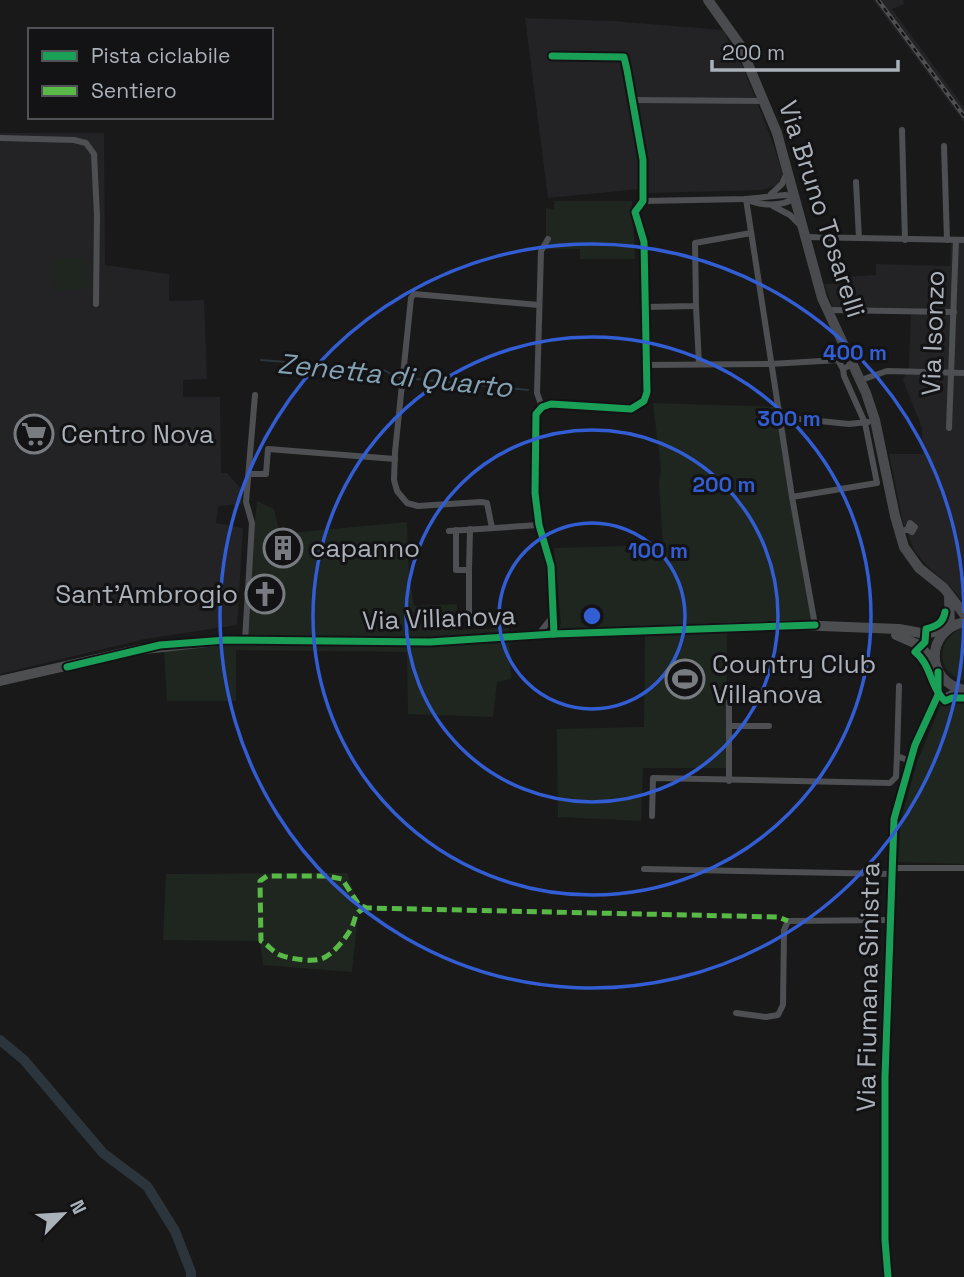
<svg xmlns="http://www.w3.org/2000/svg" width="964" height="1277" font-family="'Space Grotesk',sans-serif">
<rect width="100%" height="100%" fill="#191919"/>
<g fill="#232325">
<path d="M873,0H903L904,4L892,9L964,107V122Z"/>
<path d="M525,18L612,21L723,30L742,65L763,117L778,158L783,174L781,180L777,185L762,190L649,193L640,189L548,198Z"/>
<path d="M0,133H104L105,265L169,274V301L204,300L207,379L183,380V397H220L221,473H227L242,490V504L218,506L216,523L243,528L237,625L145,639L0,674Z"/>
<path d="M951,236H964V603L949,585L926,565L914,550L903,522L889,454H923L922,428L903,380L909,367L911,310L833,308L824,284H832L843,277L876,275V264L950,266Z"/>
</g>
<g fill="#1f261f">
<path d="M554,201H632L635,259H580V249H546V208L554,210Z"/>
<path d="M87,257L88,288L56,290L54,258Z"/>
<path d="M653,403L782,407L814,624H727L726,768H643L641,821L558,817L557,729L644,727L645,631L558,633L561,623L554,548L663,545L659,482L661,470Z"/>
<path d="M257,501L274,509L280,534L407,522L409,575L414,606L457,604L458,630L509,628L511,679L497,682L493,717L408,714L407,652L236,650V701H167L164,651L244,639Z"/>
<path d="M964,627V681C934,671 936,638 964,627Z"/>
<path d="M948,701H964V864L898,862L901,820L917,762L940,707Z"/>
<path d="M347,873L359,905L352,972L263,965L260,941L163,940L166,874Z"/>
</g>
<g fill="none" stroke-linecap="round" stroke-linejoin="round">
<path stroke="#2c353b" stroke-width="2" d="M261,360L384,370L396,377L528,390"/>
<path stroke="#2c353b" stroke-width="10" d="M0,1040L24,1060L103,1153L147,1186L175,1231L191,1272V1277"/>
<g stroke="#4d4f52" stroke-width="6">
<path d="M552,56L624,57L627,70L643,160V201L635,212L644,242L647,392L644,401L631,409L551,404L542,407L536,414L535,493L539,525L551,566L554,634"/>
<path d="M634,100L765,101"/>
<path d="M902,130L905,240"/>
<path d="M0,138L74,140L86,143L94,154L97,216L96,304"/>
<path d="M944,146L947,240"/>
<path d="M856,182L859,238"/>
<path d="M771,194L782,184L787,173"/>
<path d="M746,199L792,497L815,625"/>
<path d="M746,199C760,206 782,207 795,198"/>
<path d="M643,201L746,199L785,195L794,197"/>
<path d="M773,206L790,215L801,226"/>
<path d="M805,237L964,240"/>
<path d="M696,306L699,364"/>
<path d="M644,307L696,306L695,243L751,233"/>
<path d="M828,310L954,312"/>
<path d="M646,365L771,364L838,360L843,369"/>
<path d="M861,380L887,371L964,373"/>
<path d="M542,407L537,393L541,251L548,239"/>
<path d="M780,417L849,424L868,422"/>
<path d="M949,428L956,240"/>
<path d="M249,474H266L268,449L395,459"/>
<path d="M792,497L877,483L865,423L844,376L843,369L852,364"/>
<path d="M492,528L487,503L481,502L418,506L407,503L397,491L394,480L395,452L411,298L414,294L539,305"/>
<path d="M456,530V570H469L470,529"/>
<path d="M449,531L539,525"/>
<path d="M899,532L908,529L910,523L915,527L912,532L908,529"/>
<path d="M469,622V570"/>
<path d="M538,635L552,617"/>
<path d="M245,641L252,523L246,502L255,395"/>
<path d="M729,702V726"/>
<path d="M936,704L946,696L960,689"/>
<path d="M897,756L899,686"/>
<path d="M729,781V726H769"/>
<path d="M652,816L653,778L890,783L896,777L897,756L910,761"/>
<path d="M891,868H964"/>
<path d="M644,869L891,874"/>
<path d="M736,1013L766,1017L778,1015L783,1005L784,930L788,921L890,920"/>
<path d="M888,1277L885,1240V1077L894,819L915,745L938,695L939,674"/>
</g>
<g stroke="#4c4e50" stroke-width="10">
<path d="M896,635L919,645L935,664"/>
<path d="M0,681L136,650L226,640L430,642L554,634L796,625L899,629L926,634L948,628"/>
</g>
<g stroke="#4a4b4e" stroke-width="10">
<path d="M708,0L740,45L777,133L822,298L866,393L875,420L895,516L904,547L919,568L944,588L964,614"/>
<path d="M949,596L950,627"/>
<path d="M964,622C925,631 925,681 964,690"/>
</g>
<defs>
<path id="rail" d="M878,0L964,116"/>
</defs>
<use href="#rail" stroke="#4e4f50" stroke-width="4.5"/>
<use href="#rail" stroke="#131315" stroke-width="2" stroke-dasharray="5" stroke-linecap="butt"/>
<path stroke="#58b947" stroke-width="5" stroke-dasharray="10 5" stroke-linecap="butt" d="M367,908C354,911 356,918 352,927C347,937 332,956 321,959C312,962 292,959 283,956C274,954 269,945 261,941L260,881L267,876H327L342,879L359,905L367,908L778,917L788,921"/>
<defs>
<g id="cycleway">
<path d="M552,56L624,57L627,70L643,160V201L635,212L644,242L647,392L644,401L631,409L551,404L542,407L536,414L535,493L539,525L551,566L554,634"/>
<path d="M945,612C943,623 937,626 926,629L925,642L915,652C931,664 930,687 945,701L952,698H964"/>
<path d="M67,667L160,645L226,640L430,642L554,634L815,625"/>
<path d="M888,1277L885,1240V1077L894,819L915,745L938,695V672"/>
</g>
</defs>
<use href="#cycleway" stroke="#131315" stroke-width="11"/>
<use href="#cycleway" stroke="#1a9f57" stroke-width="7"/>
</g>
<g fill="none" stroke="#325dd3" stroke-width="3.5">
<circle cx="592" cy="616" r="93"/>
<circle cx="592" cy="616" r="186"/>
<circle cx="592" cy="616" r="279"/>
<path d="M964 619A372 372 0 1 1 964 613"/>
</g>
<defs>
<symbol id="supermarket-ring" viewBox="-11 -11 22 22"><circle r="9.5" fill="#131315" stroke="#787c81" stroke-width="1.5"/><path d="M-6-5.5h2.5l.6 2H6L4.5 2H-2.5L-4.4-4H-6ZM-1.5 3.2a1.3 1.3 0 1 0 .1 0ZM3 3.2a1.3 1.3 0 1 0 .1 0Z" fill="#787c81"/></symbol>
<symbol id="building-ring" viewBox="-11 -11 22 22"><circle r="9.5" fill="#131315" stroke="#787c81" stroke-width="1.5"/><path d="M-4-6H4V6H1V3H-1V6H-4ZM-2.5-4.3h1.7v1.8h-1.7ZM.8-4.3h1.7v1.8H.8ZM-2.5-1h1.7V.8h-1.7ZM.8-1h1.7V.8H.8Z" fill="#787c81"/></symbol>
<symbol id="church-ring" viewBox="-11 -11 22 22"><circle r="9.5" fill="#131315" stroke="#787c81" stroke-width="1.5"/><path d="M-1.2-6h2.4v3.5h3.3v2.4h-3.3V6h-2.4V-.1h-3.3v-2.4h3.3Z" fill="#787c81"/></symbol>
<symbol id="stadium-ring" viewBox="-11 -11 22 22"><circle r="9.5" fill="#131315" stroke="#787c81" stroke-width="1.5"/><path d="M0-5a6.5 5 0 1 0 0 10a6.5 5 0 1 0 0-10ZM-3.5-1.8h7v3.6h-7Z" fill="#787c81"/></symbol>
</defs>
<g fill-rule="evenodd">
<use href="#supermarket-ring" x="12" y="412" width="44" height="44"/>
<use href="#building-ring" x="261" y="526" width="44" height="44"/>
<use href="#church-ring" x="243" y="572" width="44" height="44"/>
<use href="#stadium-ring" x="663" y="657" width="44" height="44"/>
</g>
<g text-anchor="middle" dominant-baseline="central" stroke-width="6" stroke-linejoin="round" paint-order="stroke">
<g font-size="26" fill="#abb1b9" stroke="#131315">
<text transform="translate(822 209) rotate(72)">Via Bruno Tosarelli</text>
<text transform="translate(933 333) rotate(-88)">Via Isonzo</text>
<text transform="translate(439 618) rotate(-2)">Via Villanova</text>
<text transform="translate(868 987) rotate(-89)">Via Fiumana Sinistra</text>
</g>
<g font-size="26" fill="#abb1b9" stroke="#131315" text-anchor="start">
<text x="61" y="434">Centro Nova</text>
<text x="310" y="548">capanno</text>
<text x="238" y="594" text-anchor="end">Sant'Ambrogio</text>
<text x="712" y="664">Country Club<tspan x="712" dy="30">Villanova</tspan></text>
</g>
<g font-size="28" font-style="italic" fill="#83a1b3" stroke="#131315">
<text transform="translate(395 375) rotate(6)">Zenetta di Quarto</text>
</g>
</g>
<circle cx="592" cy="616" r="10" fill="#325dd3" stroke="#131315" stroke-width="3.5"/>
<g font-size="21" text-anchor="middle" font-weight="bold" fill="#325dd3" stroke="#131315" stroke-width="6" stroke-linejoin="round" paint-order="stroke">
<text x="855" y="360">400 m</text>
<text x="789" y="426">300 m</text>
<text x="724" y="492">200 m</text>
<text x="658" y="558">100 m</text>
</g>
<rect x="28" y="28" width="245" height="91" fill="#131315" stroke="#505257" stroke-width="2"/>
<rect x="42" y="51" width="35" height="10" fill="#1a9f57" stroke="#505257" stroke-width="2"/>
<text x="91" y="63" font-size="21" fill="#abb1b9">Pista ciclabile</text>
<rect x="42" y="86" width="35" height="10" fill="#58b947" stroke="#505257" stroke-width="2"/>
<text x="91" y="98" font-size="21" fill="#abb1b9">Sentiero</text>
<g transform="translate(63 1214) rotate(65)" stroke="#131315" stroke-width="5" paint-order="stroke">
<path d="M0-5L12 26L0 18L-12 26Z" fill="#abb1b9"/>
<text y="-10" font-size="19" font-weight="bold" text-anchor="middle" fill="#abb1b9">N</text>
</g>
<path d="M712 60v10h186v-10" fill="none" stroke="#abb1b9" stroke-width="3.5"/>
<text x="722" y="60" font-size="21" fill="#abb1b9" stroke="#131315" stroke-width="5" paint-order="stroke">200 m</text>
</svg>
